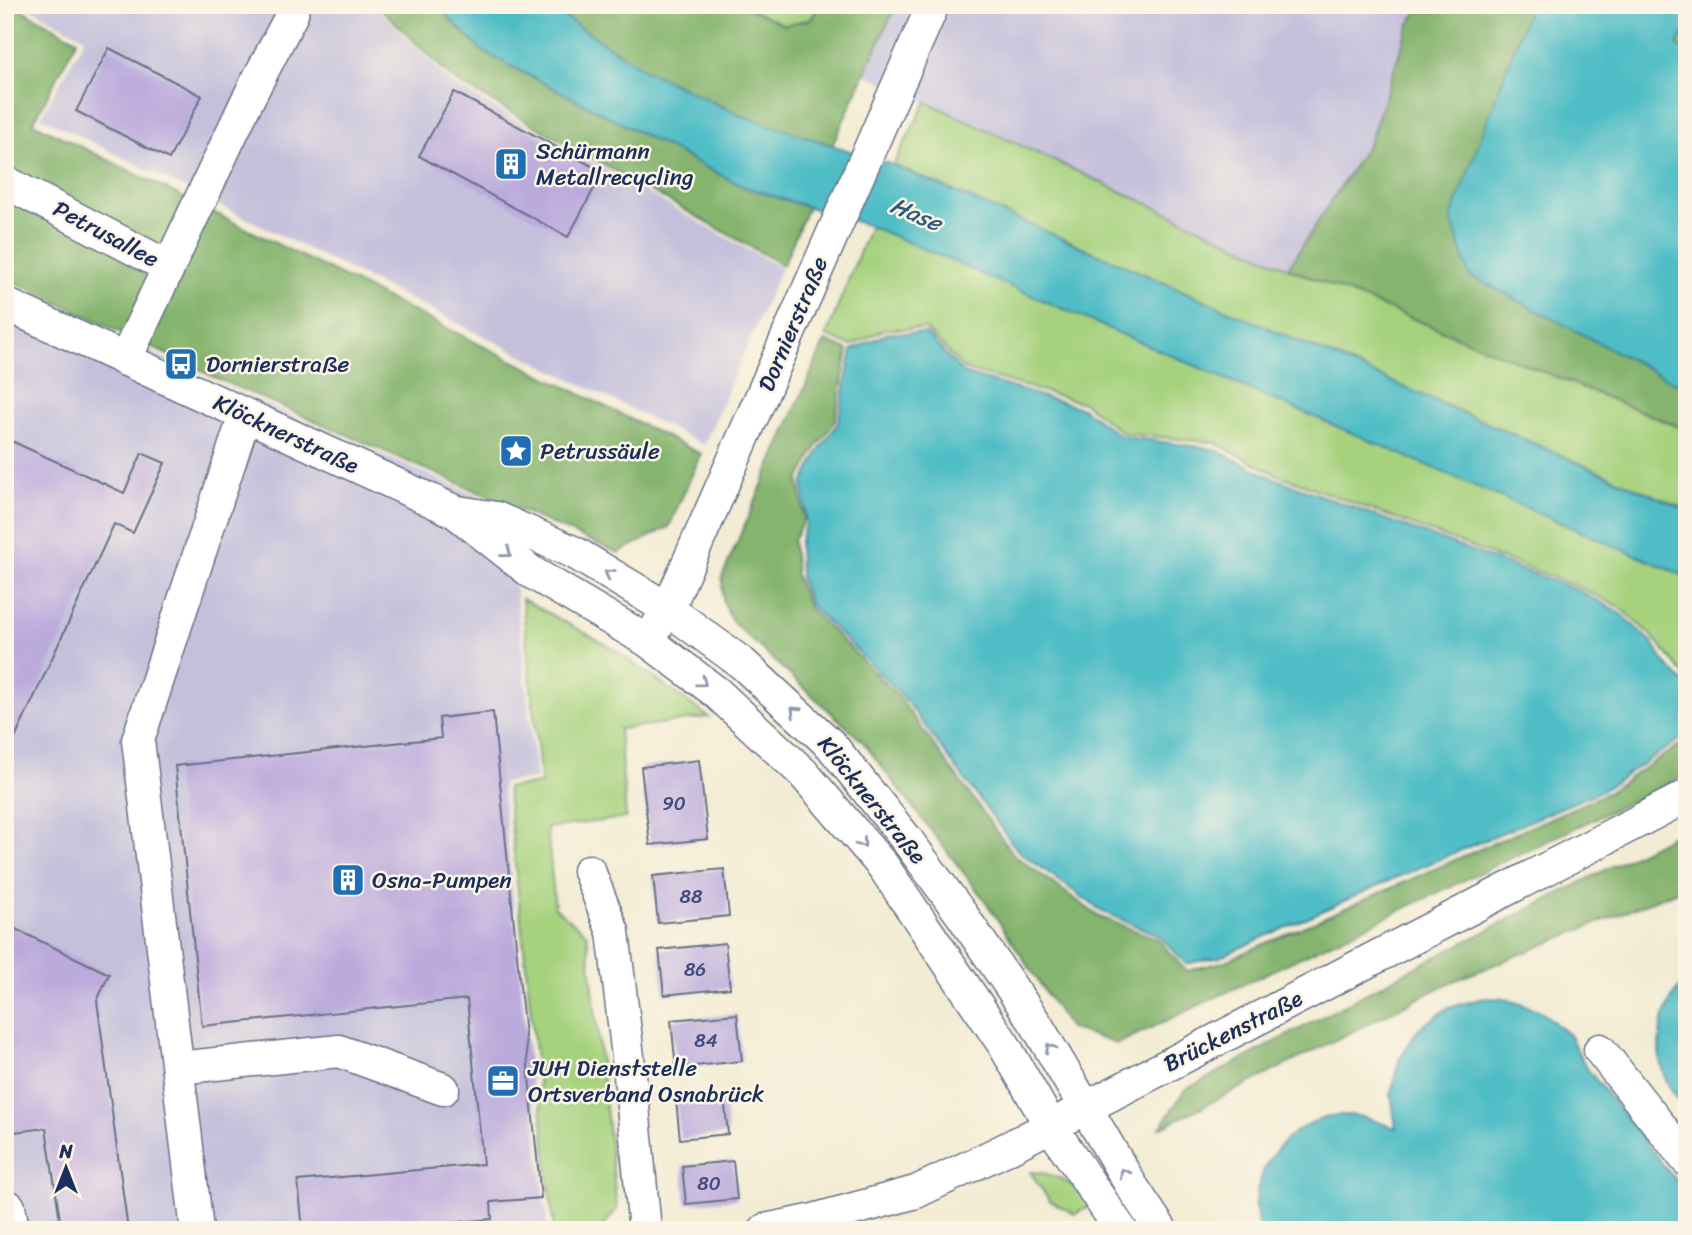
<svg xmlns="http://www.w3.org/2000/svg" width="1692" height="1235" font-family="Sriracha,sans-serif">
<rect width="100%" height="100%" fill="#fcf5e5"/>
<filter id="ink" filterUnits="userSpaceOnUse"><feTurbulence type="fractalNoise" baseFrequency=".0143" numOctaves="2"/><feDisplacementMap in="SourceGraphic" scale="14" xChannelSelector="R" yChannelSelector="G"/><feConvolveMatrix kernelMatrix="1 2 1 2 8 2 1 2 1" color-interpolation-filters="sRGB"/></filter>
<filter id="wash" filterUnits="userSpaceOnUse"><feTurbulence type="fractalNoise" baseFrequency=".00686" numOctaves="4" result="noise"/><feDisplacementMap in="SourceGraphic" scale="28" xChannelSelector="R" yChannelSelector="G"/><feGaussianBlur stdDeviation="1.57" result="paint"/><feColorMatrix in="noise" values="0 0 0 0 0 0 0 0 0 0 0 0 0 0 0 0 0 1.4 0 .05"/><feComposite in="paint" operator="in"/></filter>
<g filter="url(#wash)">
<rect width="100%" height="100%" fill="#f3ecd4"/>
<g fill="#c4c0db">
<path d="M25,5H374L454,85L781,268L704,445L41,117L85,38Z"/>
<path d="M896,5H1421L1409,25L1371,141L1288,268L865,74Z"/>
<path d="M5,283L214,382L507,509L536,779L502,783L522,994L548,1230H5Z"/>
</g>
<g fill="#a6d27e" stroke="#60806e" stroke-width="2">
<path d="M740,5H820L811,19L785,25Z"/>
<path d="M926,102L1288,268L1687,430V510L893,165Z"/>
<path d="M870,226L1687,577V678L1652,636L1618,606L1576,586L1276,474L1215,443L1123,433L1084,403L964,369L926,329H885L851,346L826,336Z"/>
<path d="M522,599L611,647L709,717L619,729L626,818L547,828L555,908L587,934L617,1209L601,1229L554,1230L507,788L541,784Z"/>
<path d="M1030,1172C1058,1173 1074,1183 1092,1205L1075,1214L1050,1201Z"/>
</g>
<g fill="#84b46d" stroke="#507266" stroke-width="2">
<path d="M5,5H13L77,40L33,123L701,454L669,527L618,553L216,378L5,277Z"/>
<path d="M377,5H436L482,51L744,187L808,207L783,265L455,81Z"/>
<path d="M546,5H740L785,25L811,19L820,5H896L832,146L740,115L645,70Z"/>
<path d="M1421,5H1687V430L1288,268L1370,141L1409,25Z"/>
<path d="M825,341L848,350L835,421L816,448L799,480L804,519L793,541L796,576L809,608L898,696L1014,855L1100,917L1158,939L1186,971L1223,962L1605,794L1687,740V775L1117,1044L1069,1028L986,902L862,741L732,622L723,601L722,577Z"/>
<path d="M1687,828V887L1449,983L1160,1128L1185,1090L1408,971Z"/>
</g>
<g fill="#4fbdc6" stroke="#357692" stroke-width="2">
<path d="M436,5H546L645,70L740,115L893,165L1687,510V577L870,226L744,187L482,51Z"/>
<path d="M1530,5H1687V28L1677,45L1687,53V389L1469,275L1451,218Z"/>
<path d="M888,333H926L963,373L1082,408L1121,436L1214,449L1271,477L1575,589L1616,610L1652,642L1665,663L1687,686V735L1603,790L1393,879L1220,957L1186,964L1160,936L1103,912L1018,851L901,694L810,605L800,577L799,544L806,522L803,483L820,449L838,423L852,350Z"/>
<path d="M1687,979V1113C1678,1101 1669,1089 1664,1075C1652,1044 1663,1001 1687,979Z"/>
<path d="M1485,998L1506,999L1541,1011L1569,1035L1586,1067L1687,1195V1230H1259C1258,1221 1255,1211 1256,1203C1258,1157 1297,1118 1343,1115C1362,1114 1379,1123 1396,1128L1391,1094L1399,1060L1418,1029L1449,1007Z"/>
</g>
<g id="blocks">
<g fill="#bbabdd">
<path d="M109,48L202,96L169,159L76,111Z"/>
<path d="M454,92L603,172L568,237L419,156Z"/>
<path d="M5,438L124,493L142,453L165,463L133,533L114,524L5,760Z"/>
<path d="M493,712L541,1198L491,1202L492,1219L371,1230H303L298,1181L483,1164L467,999L202,1026L175,766L441,738L439,718Z"/>
<path d="M699,760L708,839L650,845L641,767Z"/>
<path d="M724,869L729,916L658,923L653,876Z"/>
<path d="M5,924L109,974L97,1001L128,1230H27V1226L60,1220L46,1128L6,1133Z"/>
<path d="M725,943L730,988L664,995L659,950Z"/>
<path d="M737,1014L742,1061L676,1068L671,1020Z"/>
<path d="M724,1096L728,1134L680,1139L676,1101Z"/>
<path d="M733,1161L737,1199L686,1204L682,1166Z"/>
</g>
</g>
</g>
<g filter="url(#ink)">
<use href="#blocks" fill-opacity="0" stroke="#677187" stroke-width="2"/>
<g fill="none" stroke-linecap="round" stroke-linejoin="round">
<defs>
<g id="minor">
<path d="M5,182L169,267"/>
<path d="M5,304L454,511L531,572L648,641L716,692L803,773L883,866L1004,1045L1050,1125L1121,1230"/>
<path d="M125,360L246,103L292,14L293,5"/>
<path d="M458,512L496,518L575,553L668,609L743,664L831,745L907,840L962,915L1036,1024L1131,1185L1161,1230"/>
<path d="M658,625L668,609L933,5"/>
<path d="M589,871L613,932L629,1065L645,1230"/>
<path d="M1600,1050L1687,1160"/>
<path d="M178,1068L339,1051L443,1089"/>
<path d="M9,1207L13,1230"/>
<path d="M197,1230L138,740L245,415"/>
<path d="M765,1230L810,1221L916,1192L1004,1150L1687,796"/>
</g>
</defs>
<use href="#minor" stroke="#677187" stroke-width="35"/>
<use href="#minor" stroke="#fff" stroke-width="32"/>
</g>
<defs><path id="oneway-chevron" d="M-2-3.5L2.5 0L-2 3.5" fill="none" stroke-width="1.6" stroke-linecap="round" stroke-linejoin="round" transform="scale(1.75)"/></defs>
<g stroke="#8d97ae">
<use href="#oneway-chevron" transform="translate(507 553) rotate(38)"/>
<use href="#oneway-chevron" transform="translate(609 574) rotate(-149)"/>
<use href="#oneway-chevron" transform="translate(702 682) rotate(37)"/>
<use href="#oneway-chevron" transform="translate(795 711) rotate(-137)"/>
<use href="#oneway-chevron" transform="translate(862 843) rotate(50)"/>
<use href="#oneway-chevron" transform="translate(1050 1048) rotate(-120)"/>
<use href="#oneway-chevron" transform="translate(1124 1173) rotate(-121)"/>
</g>
</g>
<defs>
<symbol id="building-square" viewBox="-11 -11 22 22"><rect x="-9" y="-9" width="18" height="18" rx="4" fill="#1f6fb2" stroke="#fcf5e5"/><path d="M-4-6H4V6H1V3H-1V6H-4ZM-2.5-4.3h1.7v1.8h-1.7ZM.8-4.3h1.7v1.8H.8ZM-2.5-1h1.7V.8h-1.7ZM.8-1h1.7V.8H.8Z" fill="#fff"/></symbol>
<symbol id="bus-square" viewBox="-11 -11 22 22"><rect x="-9" y="-9" width="18" height="18" rx="4" fill="#1f6fb2" stroke="#fcf5e5"/><path d="M-5-6H5V4H4V6H2V4H-2V6H-4V4H-5ZM-3.5-4V0h7V-4ZM-3.5 1.2v1.5H-2V1.2ZM2 1.2v1.5H3.5V1.2Z" fill="#fff"/></symbol>
<symbol id="sight-square" viewBox="-11 -11 22 22"><rect x="-9" y="-9" width="18" height="18" rx="4" fill="#1f6fb2" stroke="#fcf5e5"/><path d="M0-6L1.8-2.2L6-1.7L2.9 1.2L3.7 5.4L0 3.3L-3.7 5.4L-2.9 1.2L-6-1.7L-1.8-2.2Z" fill="#fff"/></symbol>
<symbol id="office-square" viewBox="-11 -11 22 22"><rect x="-9" y="-9" width="18" height="18" rx="4" fill="#1f6fb2" stroke="#fcf5e5"/><path d="M-6-3h4V-5.5h4V-3h4V5H-6ZM-1-4.5V-3h2v-1.5ZM-6 0V1H6V0Z" fill="#fff"/></symbol>
</defs>
<g fill-rule="evenodd">
<use href="#building-square" x="492" y="145" width="38" height="38"/>
<use href="#bus-square" x="162" y="345" width="38" height="38"/>
<use href="#sight-square" x="497" y="432" width="38" height="38"/>
<use href="#building-square" x="329" y="861" width="38" height="38"/>
<use href="#office-square" x="484" y="1062" width="38" height="38"/>
</g>
<g text-anchor="middle" dominant-baseline="central" stroke-width="5" stroke-linejoin="round" paint-order="stroke">
<g font-size="19" fill="#434e7e">
<text x="674" y="803">90</text>
<text x="691" y="896">88</text>
<text x="695" y="969">86</text>
<text x="706" y="1040">84</text>
<text x="709" y="1183">80</text>
</g>
<g font-size="23" fill="#1b2f5e" stroke="#fcf5e5" text-anchor="start">
<text x="536" y="151">Schürmann<tspan x="536" dy="26">Metallrecycling</tspan></text>
<text x="206" y="364">Dornierstraße</text>
<text x="540" y="451">Petrussäule</text>
<text x="372" y="880">Osna-Pumpen</text>
<text x="528" y="1068">JUH Dienststelle<tspan x="528" dy="26">Ortsverband Osnabrück</tspan></text>
</g>
<g font-size="23" fill="#1b2f5e" stroke="#fcf5e5">
<text transform="translate(106 234) rotate(28)">Petrusallee</text>
<text transform="translate(793 324) rotate(-67)">Dornierstraße</text>
<text transform="translate(286 434) rotate(25)">Klöcknerstraße</text>
<text transform="translate(872 800) rotate(51)">Klöcknerstraße</text>
<text transform="translate(1233 1031) rotate(-27)">Brückenstraße</text>
</g>
<g font-size="24" font-style="italic" fill="#2b5a7d" stroke="#fcf5e5">
<text transform="translate(916 214) rotate(23)">Hase</text>
</g>
</g>
<rect width="1692" height="1235" fill="none" stroke="#fcf5e5" stroke-width="28"/>
<g transform="translate(66 1168)" stroke="#fcf5e5" stroke-width="5" paint-order="stroke">
<path d="M0-5L12 26L0 18L-12 26Z" fill="#1b2f5e"/>
<text y="-10" font-size="19" font-weight="bold" text-anchor="middle" fill="#1b2f5e">N</text>
</g>
</svg>
